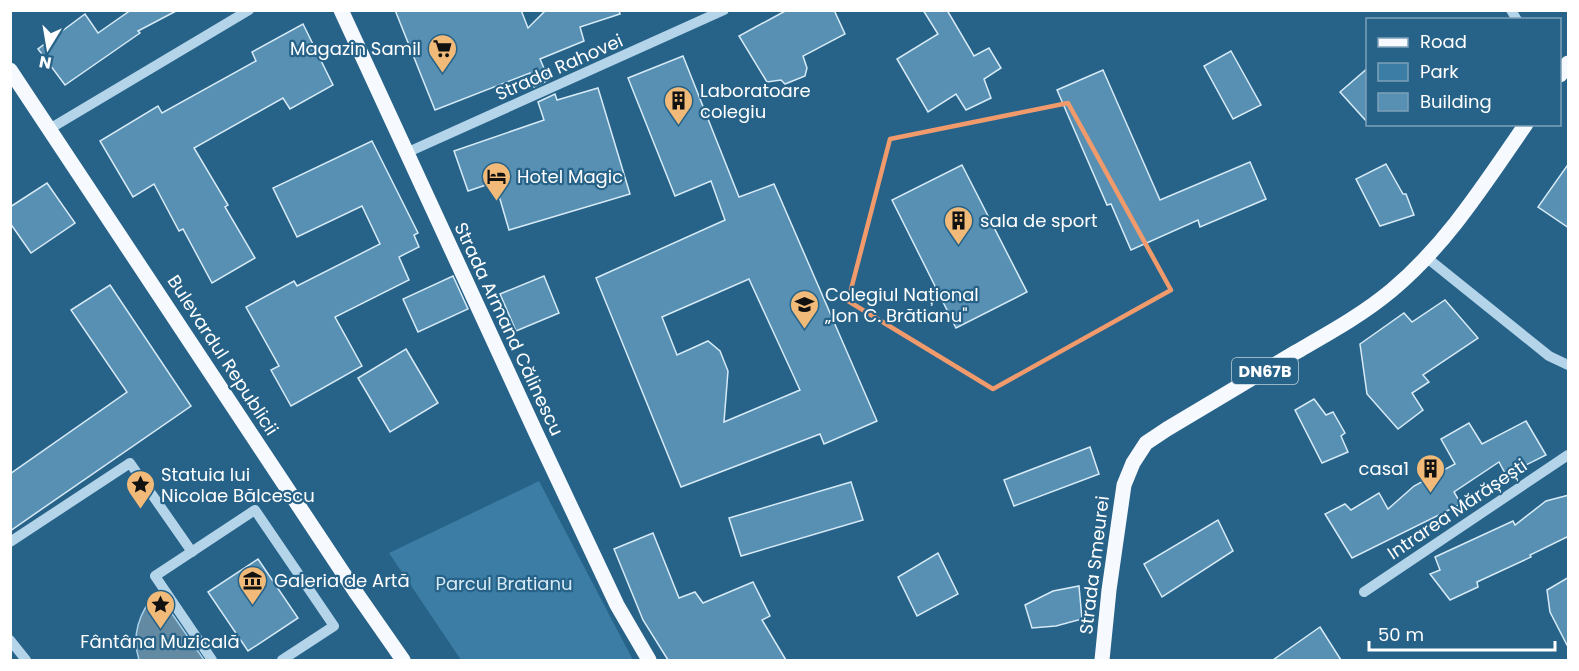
<svg xmlns="http://www.w3.org/2000/svg" width="1579" height="671" font-family="Poppins,sans-serif">
<rect width="100%" height="100%" fill="#276288"/>
<path fill="#3b7da4" d="M539,481L633,660H461L389,553Z"/>
<path fill="#638aa3" stroke="#a7d1e9" stroke-width="1.5" d="M157,592L204,660H139C131,634 140,611 157,592Z"/>
<g fill="#5790b3" stroke="#d7ebf7" stroke-width="1.5" fill-rule="evenodd">
<path d="M131,10H178L138,31L140,33L65,85L38,49L85,14L98,33Z"/>
<path d="M395,10H521L528,28L546,10H619L620,14L580,27L584,41L540,59L549,80L534,87L530,73L435,110Z"/>
<path d="M787,10H834L845,34L803,56L807,68L805,76L785,84L781,80L767,82L739,36Z"/>
<path d="M923,10H947L974,56L989,48L1001,68L984,79L991,98L966,110L956,94L928,112L897,59L938,34Z"/>
<path d="M303,24L333,85L290,109L283,98L194,148L228,205L225,207L255,258L212,283L183,229L179,231L154,184L133,197L100,141L158,106L162,113L256,61L252,52Z"/>
<path d="M1231,51L1261,105L1233,119L1204,66Z"/>
<path d="M683,56L739,197L774,184L877,421L824,444L820,434L681,487L596,278L725,220L711,181L675,196L628,78ZM749,279L800,390L724,422L728,371L720,351L708,341L677,355L662,317Z"/>
<path d="M1368,68V123L1340,92Z"/>
<path d="M1103,70L1160,200L1250,162L1266,199L1200,227L1198,220L1131,250L1111,204L1107,205L1057,90Z"/>
<path d="M598,88L630,194L509,230L495,182L468,191L454,151L544,120L538,102L555,94L557,100Z"/>
<path d="M372,141L418,233L414,235L419,247L399,257L409,280L335,317L362,366L291,406L271,370L279,366L246,307L294,281L297,286L380,244L362,206L297,237L273,188Z"/>
<path d="M1569,163V228L1538,207Z"/>
<path d="M1386,164L1403,194H1406L1414,215L1380,226L1356,179Z"/>
<path d="M962,165L1027,292L956,328L892,200Z"/>
<path d="M47,183L75,223L31,253L10,223V207Z"/>
<path d="M453,276L468,309L418,332L403,299Z"/>
<path d="M544,276L559,313L516,331L500,294Z"/>
<path d="M110,285L191,406L10,531V474L127,392L71,310Z"/>
<path d="M1445,300L1478,338L1423,375L1429,382L1412,393L1423,410L1398,429L1367,394L1360,344L1404,313L1412,322Z"/>
<path d="M406,349L438,403L390,432L358,378Z"/>
<path d="M1314,399L1326,415L1333,412L1345,433L1341,436L1348,452L1322,463L1295,410Z"/>
<path d="M1526,421L1546,455L1506,475L1499,462L1454,492L1461,504L1352,558L1325,514L1345,504L1351,510L1379,493L1388,509L1414,486L1455,464L1441,439L1469,423L1482,444Z"/>
<path d="M1090,447L1099,474L1014,506L1004,480Z"/>
<path d="M851,482L863,520L741,556L729,518Z"/>
<path d="M1569,495V536L1530,555L1531,557L1477,582L1478,587L1450,600L1430,574L1440,570L1435,557L1513,521L1515,525L1546,501Z"/>
<path d="M1218,520L1233,551L1162,597L1144,564Z"/>
<path d="M653,533L679,598L695,592L703,603L753,582L770,616L762,620L786,660H668L643,620L614,549Z"/>
<path d="M938,553L958,594L917,616L898,577Z"/>
<path d="M258,559L298,618L248,651L208,592Z"/>
<path d="M1569,577V649L1550,612L1547,590Z"/>
<path d="M1079,586L1082,619L1056,626L1032,628L1025,605L1053,591Z"/>
<path d="M1320,627L1341,660H1273Z"/>
</g>
<g fill="none" stroke-linecap="round" stroke-linejoin="round">
<g stroke="#b3d4e9" stroke-width="10">
<path d="M1511,10L1517,20"/>
<path d="M51,128L249,10"/>
<path d="M406,153L724,10"/>
<path d="M1426,257L1549,356L1568,365"/>
<path d="M10,542L130,463L192,552"/>
<path d="M1364,592L1568,455"/>
<path d="M10,640L26,660"/>
<path d="M212,660L155,576L255,510L334,626L282,660"/>
</g>
<g stroke="#f6fafe" stroke-width="15">
<path d="M341,10L536,433L617,605L649,660"/>
<path d="M10,70L357,594L403,660"/>
<path d="M1560,75L1568,63"/>
<path d="M1102,660L1109,590L1124,485L1133,463L1146,443L1167,429C1210,403 1253,378 1296,352C1329,333 1362,315 1392,290C1447,244 1485,183 1526,124"/>
</g>
</g>
<path fill="none" stroke="#f19b6d" stroke-width="4.5" stroke-linejoin="round" d="M1068,103L1171,290L993,389L848,301L890,139Z"/>
<defs>
<symbol id="supermarket-pin" viewBox="-11 -11 22 30"><path d="M0 17L-7.5 6A9.5 9.5 0 1 1 7.5 6Z" fill="#f1ba78" stroke="#276288"/><path d="M-6-5.5h2.5l.6 2H6L4.5 2H-2.5L-4.4-4H-6ZM-1.5 3.2a1.3 1.3 0 1 0 .1 0ZM3 3.2a1.3 1.3 0 1 0 .1 0Z" fill="#111"/></symbol>
<symbol id="building-pin" viewBox="-11 -11 22 30"><path d="M0 17L-7.5 6A9.5 9.5 0 1 1 7.5 6Z" fill="#f1ba78" stroke="#276288"/><path d="M-4-6H4V6H1V3H-1V6H-4ZM-2.5-4.3h1.7v1.8h-1.7ZM.8-4.3h1.7v1.8H.8ZM-2.5-1h1.7V.8h-1.7ZM.8-1h1.7V.8H.8Z" fill="#111"/></symbol>
<symbol id="hotel-pin" viewBox="-11 -11 22 30"><path d="M0 17L-7.5 6A9.5 9.5 0 1 1 7.5 6Z" fill="#f1ba78" stroke="#276288"/><path d="M-6-4.5h1.5V1H6V5H4.5V3h-9V5H-6ZM-4 0a1.8 1.8 0 1 1 3.6 0ZM.5 0V-2.5h3Q6-2.5 6 0Z" fill="#111"/></symbol>
<symbol id="school-pin" viewBox="-11 -11 22 30"><path d="M0 17L-7.5 6A9.5 9.5 0 1 1 7.5 6Z" fill="#f1ba78" stroke="#276288"/><path d="M0-5L7-2L0 1L-7-2ZM-4 1L0 2.5L4 1V4Q0 6-4 4Z" fill="#111"/></symbol>
<symbol id="sight-pin" viewBox="-11 -11 22 30"><path d="M0 17L-7.5 6A9.5 9.5 0 1 1 7.5 6Z" fill="#f1ba78" stroke="#276288"/><path d="M0-6L1.8-2.2L6-1.7L2.9 1.2L3.7 5.4L0 3.3L-3.7 5.4L-2.9 1.2L-6-1.7L-1.8-2.2Z" fill="#111"/></symbol>
<symbol id="museum-pin" viewBox="-11 -11 22 30"><path d="M0 17L-7.5 6A9.5 9.5 0 1 1 7.5 6Z" fill="#f1ba78" stroke="#276288"/><path d="M0-6L6-3V-2H-6V-3ZM-5-1h2V3h-2ZM-1-1h2V3h-2ZM3-1h2V3H3ZM-6 4H6V6H-6Z" fill="#111"/></symbol>
</defs>
<g fill-rule="evenodd">
<use href="#supermarket-pin" x="426" y="32" width="33" height="45"/>
<use href="#building-pin" x="662" y="84" width="33" height="45"/>
<use href="#hotel-pin" x="480" y="160" width="33" height="45"/>
<use href="#building-pin" x="942" y="204" width="33" height="45"/>
<use href="#school-pin" x="788" y="288" width="33" height="45"/>
<use href="#building-pin" x="1414" y="452" width="33" height="45"/>
<use href="#sight-pin" x="124" y="468" width="33" height="45"/>
<use href="#museum-pin" x="236" y="564" width="33" height="45"/>
<use href="#sight-pin" x="144" y="588" width="33" height="45"/>
</g>
<g text-anchor="middle" dominant-baseline="central" stroke-width="4.5" stroke-linejoin="round" paint-order="stroke">
<rect fill="#276288" stroke="#bed0db" stroke-width="1.5" x="1232" y="358" width="66" height="26" rx="4.5"/>
<g font-size="16" font-weight="bold" fill="#fff">
<text x="1265" y="371">DN67B</text>
</g>
<g font-size="18" fill="#fff" stroke="#276288" text-anchor="start">
<text x="421" y="48" text-anchor="end">Magazin Samil</text>
<text x="700" y="90">Laboratoare<tspan x="700" dy="21">colegiu</tspan></text>
<text x="517" y="176">Hotel Magic</text>
<text x="980" y="220">sala de sport</text>
<text x="825" y="294">Colegiul Național<tspan x="825" dy="21">„Ion C. Brătianu"</tspan></text>
<text x="1409" y="468" text-anchor="end">casa1</text>
<text x="161" y="474">Statuia lui<tspan x="161" dy="21">Nicolae Bălcescu</tspan></text>
<text x="274" y="580">Galeria de Artă</text>
<text x="160" y="641" text-anchor="middle">Fântâna Muzicală</text>
</g>
<g font-size="18" fill="#fff" stroke="#276288">
<text transform="translate(559 67) rotate(-24)">Strada Rahovei</text>
<text transform="translate(509 329) rotate(65)">Strada Armand Călinescu</text>
<text transform="translate(223 355) rotate(57)">Bulevardul Republicii</text>
<text transform="translate(1457 509) rotate(-34)">Intrarea Mărășești</text>
<text transform="translate(1094 565) rotate(-83)">Strada Smeurei</text>
</g>
<g font-size="18" fill="#d7ebf7" stroke="#276288">
<text x="504" y="583">Parcul Bratianu</text>
</g>
</g>
<rect width="1579" height="671" fill="none" stroke="#ffffff" stroke-width="24"/>
<rect x="1366" y="18" width="195" height="108" fill="#276288" stroke="#7da1b8" stroke-width="1.5"/>
<rect x="1378" y="38" width="30" height="9" fill="#f6fafe" stroke="#7da1b8" stroke-width="1.5"/>
<text x="1420" y="48" font-size="18" fill="#ffffff">Road</text>
<rect x="1378" y="63" width="30" height="18" fill="#3b7da4" stroke="#7da1b8" stroke-width="1.5"/>
<text x="1420" y="78" font-size="18" fill="#ffffff">Park</text>
<rect x="1378" y="93" width="30" height="18" fill="#5790b3" stroke="#7da1b8" stroke-width="1.5"/>
<text x="1420" y="108" font-size="18" fill="#ffffff">Building</text>
<g transform="translate(48 48) rotate(191)" stroke="#276288" stroke-width="4.5" paint-order="stroke">
<path d="M0-4.5L10 22L0 15L-10 22Z" fill="#ffffff"/>
<text y="-9" font-size="16" font-weight="bold" text-anchor="middle" fill="#ffffff">N</text>
</g>
<path d="M1369 641v9h186v-9" fill="none" stroke="#ffffff" stroke-width="3"/>
<text x="1378" y="641" font-size="18" fill="#ffffff" stroke="#276288" stroke-width="4.5" paint-order="stroke">50 m</text>
</svg>
